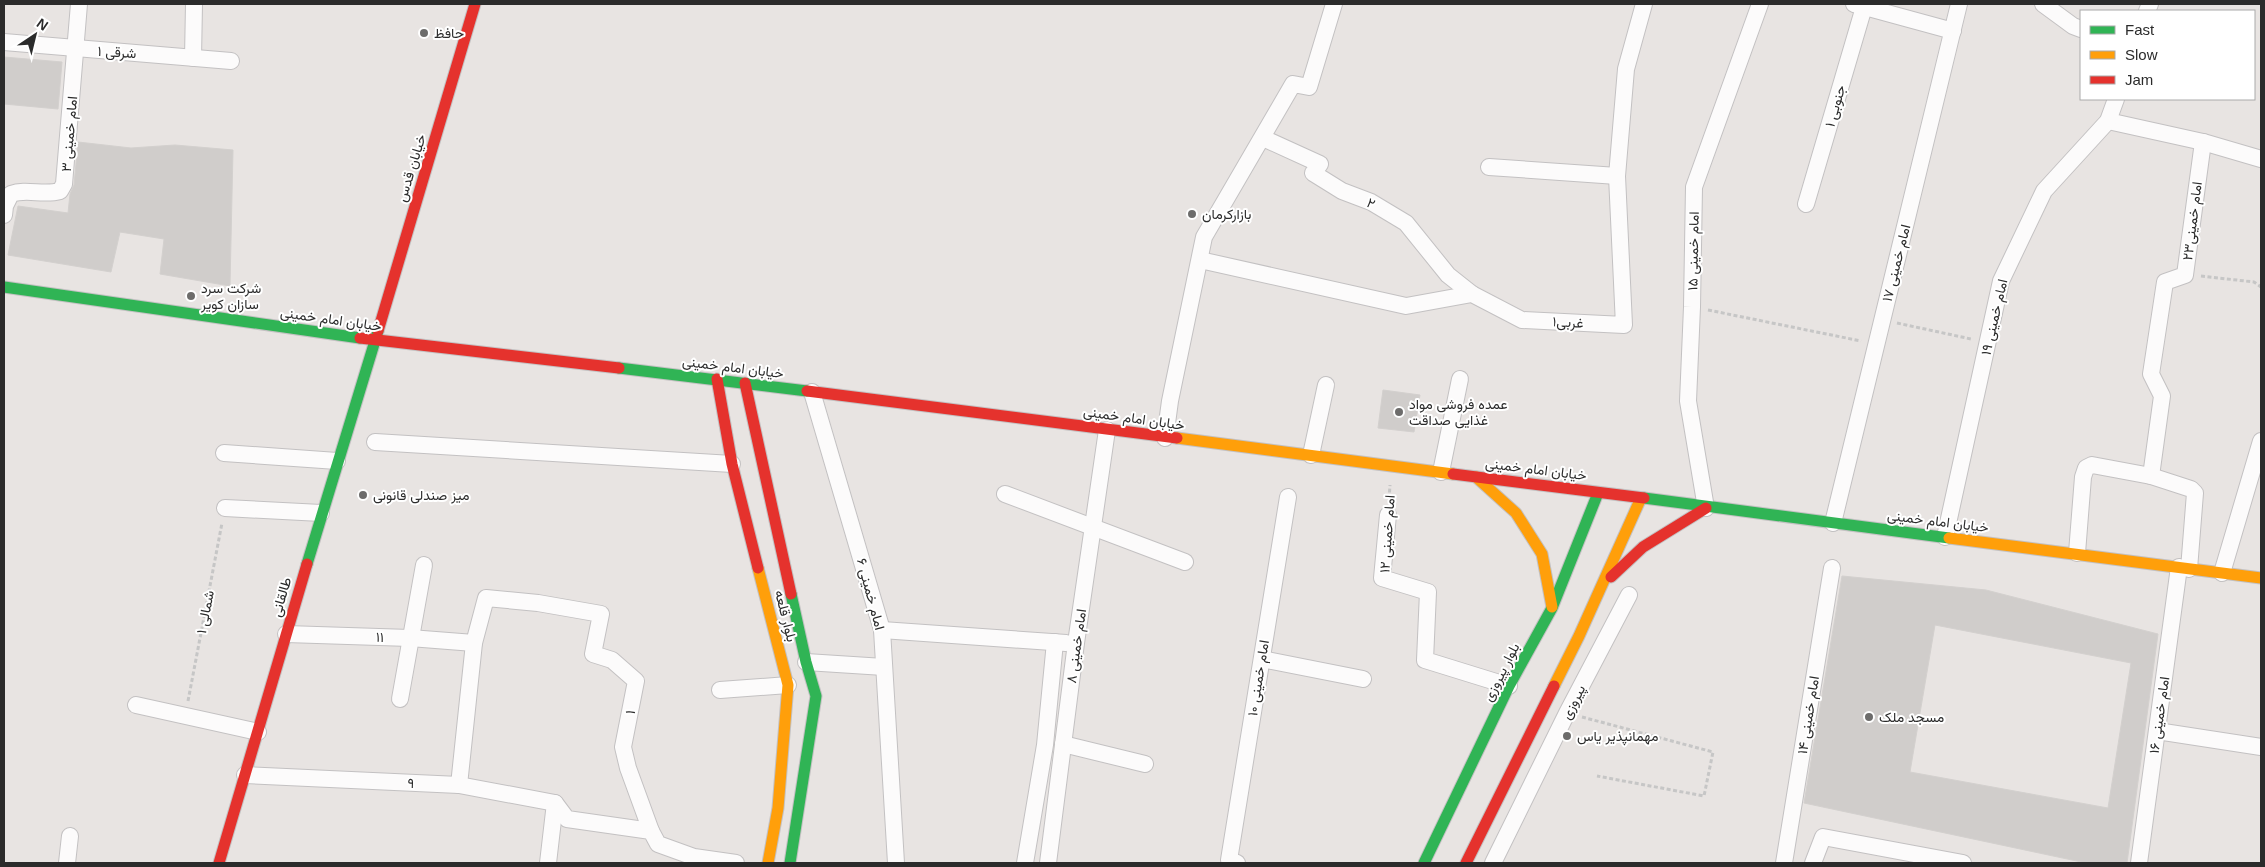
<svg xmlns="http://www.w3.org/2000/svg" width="2265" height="867" font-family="Helvetica,Vazirmatn,sans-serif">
<rect width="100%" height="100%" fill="#e8e4e2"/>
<g fill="#d0cdcb" stroke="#d3d0ce" fill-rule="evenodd">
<path d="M4,57L62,62L58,109L4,104Z"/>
<path d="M78,142L131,148L175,145L233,150L230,286L160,274L164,239L120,232L111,272L8,255L18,206L68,213L70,194L74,185Z"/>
<path d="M1383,390L1420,395L1414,432L1378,428Z"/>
<path d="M1842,576L1986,590L2158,634L2127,863H2086L1804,803ZM1935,625L2131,663L2108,808L1910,772Z"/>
</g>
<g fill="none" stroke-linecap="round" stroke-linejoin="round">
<defs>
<g id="street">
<path d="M1854,4L1953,31"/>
<path d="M2043,4L2073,26L2081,29"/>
<path d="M2147,11L2150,4"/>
<path d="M4,42L231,61"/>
<path d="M193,58L194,4"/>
<path d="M2108,121L2203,142L2261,159"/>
<path d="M1263,138L1320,164L1313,173L1342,191L1371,202L1406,223L1448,275L1472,294"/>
<path d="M1489,167L1617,176"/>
<path d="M1806,204L1864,7"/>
<path d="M4,215L5,206L11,194C27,188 43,196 60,191L64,184L79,4"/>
<path d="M1200,260L1406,306L1472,294L1522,320L1624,325L1617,176L1626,69L1644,4"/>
<path d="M812,392L882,630L896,863"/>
<path d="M1165,438L1170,401L1204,237L1293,84L1309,87L1334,4"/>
<path d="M375,442L732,464"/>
<path d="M224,453L337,461"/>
<path d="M1311,455L1326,385"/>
<path d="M1441,472L1460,379"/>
<path d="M2151,476L2162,396L2151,374L2165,282L2185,275L2203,142"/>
<path d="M1005,494L1185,562"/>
<path d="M225,508L321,513"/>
<path d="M1706,508L1688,401L1692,307L1694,187L1760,4"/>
<path d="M1388,515L1382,578L1428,592L1425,660L1509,686"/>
<path d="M1833,523L1959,4"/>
<path d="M1945,537L2001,281L2044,191L2108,121L2116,99"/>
<path d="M2077,553L2083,477L2086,468L2092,465L2151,476L2191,489L2195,493L2189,569"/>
<path d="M2222,573L2261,441"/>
<path d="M882,630L1066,643"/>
<path d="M286,634L410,638L474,643"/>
<path d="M1262,659L1363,679"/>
<path d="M806,662L884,667"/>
<path d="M720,690L788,685"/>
<path d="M400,699L424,565"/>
<path d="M136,705L258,732"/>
<path d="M2157,731L2261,747"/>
<path d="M1063,744L1145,764"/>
<path d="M245,775L459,785L555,803L567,819L651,831L658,844L694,857L736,863"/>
<path d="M459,785L474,643L486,598L538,603L601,614L593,654L612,660L636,681L623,747L628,768L651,831"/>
<path d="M67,863L70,836"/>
<path d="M548,863L555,803"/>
<path d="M1025,863L1045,745L1055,642"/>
<path d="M1048,863L1076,643L1107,430"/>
<path d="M1237,863L1229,860L1288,497"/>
<path d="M1493,863L1567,713L1629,595"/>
<path d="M1784,863L1832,568"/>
<path d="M1813,863L1823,837L1963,863"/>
<path d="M2139,863L2179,567"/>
</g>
<g id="fast">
<path d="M4,287L360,338"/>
<path d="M619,368L807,391"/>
<path d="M1644,498L1949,538"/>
<path d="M307,564L378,331"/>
<path d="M790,863L816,696L806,662L791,594"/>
<path d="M1424,863L1509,686L1552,608L1598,493"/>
</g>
<g id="slow">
<path d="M1177,438L1453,474"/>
<path d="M1476,477L1516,513L1542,554L1552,607"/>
<path d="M1949,538L2261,578"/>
<path d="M758,568L788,685L778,808L768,863"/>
<path d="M1554,686L1579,636L1641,498"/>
</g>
<g id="jam">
<path d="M378,331L475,4"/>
<path d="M360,338L619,368"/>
<path d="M717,379L732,464L758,568"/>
<path d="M745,383L791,594"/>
<path d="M807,391L1177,438"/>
<path d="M1453,474L1644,498"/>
<path d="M1611,577L1643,547L1706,508"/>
<path d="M219,863L307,564"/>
<path d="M1466,863L1554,686"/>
</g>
</defs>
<use href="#street" stroke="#c3c1c2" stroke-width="18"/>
<use href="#fast" stroke="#c3c1c2" stroke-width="13"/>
<use href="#slow" stroke="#c3c1c2" stroke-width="13"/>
<use href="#jam" stroke="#c3c1c2" stroke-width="13"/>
<g stroke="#c6c6c6" stroke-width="3" stroke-dasharray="4 2.5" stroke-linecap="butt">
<path d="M2201,276L2254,282L2261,287"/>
<path d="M1708,310L1861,341"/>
<path d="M1897,323L1971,339"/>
<path d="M1389,499L1390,485"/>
<path d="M188,701L222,523"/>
<path d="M1582,717L1713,752L1704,796L1597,776"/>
</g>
<use href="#street" stroke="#fcfbfb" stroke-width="16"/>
<use href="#fast" stroke="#30b455" stroke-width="11"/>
<use href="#slow" stroke="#ff9f0a" stroke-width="11"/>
<use href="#jam" stroke="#e5322d" stroke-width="11"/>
</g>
<g fill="#6d6c6b" stroke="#fff" stroke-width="2">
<circle cx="424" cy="33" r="5"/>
<circle cx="1192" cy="214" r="5"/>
<circle cx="191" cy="296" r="5"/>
<circle cx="1399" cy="412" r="5"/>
<circle cx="363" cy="495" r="5"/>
<circle cx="1869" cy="717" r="5"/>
<circle cx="1567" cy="736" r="5"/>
</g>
<g text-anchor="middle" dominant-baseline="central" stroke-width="4" stroke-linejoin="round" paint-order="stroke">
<g font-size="14" fill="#2b2b2b" stroke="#fff" text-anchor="start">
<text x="434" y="33">حافظ</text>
<text x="1202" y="214">بازارکرمان</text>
<text x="201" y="288">شرکت سرد<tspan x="201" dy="16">سازان کویر</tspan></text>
<text x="1409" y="404">عمده فروشی مواد<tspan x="1409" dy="16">غذایی صداقت</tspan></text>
<text x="373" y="495">میز صندلی قانونی</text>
<text x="1879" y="717">مسجد ملک</text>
<text x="1577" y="736">مهمانپذیر یاس</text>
</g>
<g font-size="14" fill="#2b2b2b" stroke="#fff">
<text transform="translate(117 52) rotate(4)">شرقی ۱</text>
<text transform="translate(1835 106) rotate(-74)">۱ جنوبی</text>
<text transform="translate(69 134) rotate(-85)">امام خمینی ۳</text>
<text transform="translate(411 168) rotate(-73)">خیابان قدس</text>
<text transform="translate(1371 203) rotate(26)">۲</text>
<text transform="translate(2192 221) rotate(-83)">امام خمینی۲۳</text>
<text transform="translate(1693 251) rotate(-89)">امام خمینی ۱۵</text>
<text transform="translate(1896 263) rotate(-76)">امام خمینی ۱۷</text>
<text transform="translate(1994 317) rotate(-77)">امام خمینی ۱۹</text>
<text transform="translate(331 319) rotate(8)">خیابان امام خمینی</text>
<text transform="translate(1568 322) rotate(3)">غربی۱</text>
<text transform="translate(733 367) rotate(7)">خیابان امام خمینی</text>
<text transform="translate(1134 418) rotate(8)">خیابان امام خمینی</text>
<text transform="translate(1536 469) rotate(7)">خیابان امام خمینی</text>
<text transform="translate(1938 521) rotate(7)">خیابان امام خمینی</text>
<text transform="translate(1387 534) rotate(-86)">امام خمینی ۱۲</text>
<text transform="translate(871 594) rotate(75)">امام خمینی ۶</text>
<text transform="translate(281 597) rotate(-74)">طالقانی</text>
<text transform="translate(205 612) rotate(-79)">۱ شمالی</text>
<text transform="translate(786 616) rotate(76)">بلوار قلعه</text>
<text transform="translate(380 637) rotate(2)">۱۱</text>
<text transform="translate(1076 646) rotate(-82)">امام خمینی ۸</text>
<text transform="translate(1501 672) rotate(-63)">بلوار پیروزی</text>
<text transform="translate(1258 678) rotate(-81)">امام خمینی ۱۰</text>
<text transform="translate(1573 702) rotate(-63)">پیروزی</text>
<text transform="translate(630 712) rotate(-79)">۱</text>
<text transform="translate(1808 715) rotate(-81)">امام خمینی ۱۴</text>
<text transform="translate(2159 715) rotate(-82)">امام خمینی ۱۶</text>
<text transform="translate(411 783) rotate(3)">۹</text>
</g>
</g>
<rect width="2265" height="867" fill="none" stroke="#2b2b2b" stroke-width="10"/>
<rect x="2080" y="10" width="175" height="90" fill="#ffffff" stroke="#aaaaaa"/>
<rect x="2090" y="26" width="25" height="8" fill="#30b455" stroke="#aaaaaa"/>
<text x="2125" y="35" font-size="15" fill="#2b2b2b">Fast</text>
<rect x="2090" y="51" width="25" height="8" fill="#ff9f0a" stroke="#aaaaaa"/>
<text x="2125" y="60" font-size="15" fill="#2b2b2b">Slow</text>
<rect x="2090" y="76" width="25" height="8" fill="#e5322d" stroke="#aaaaaa"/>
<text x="2125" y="85" font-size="15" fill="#2b2b2b">Jam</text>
<g transform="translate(35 35) rotate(35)" stroke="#ffffff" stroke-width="4" paint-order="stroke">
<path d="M0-4L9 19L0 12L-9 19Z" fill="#2b2b2b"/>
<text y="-8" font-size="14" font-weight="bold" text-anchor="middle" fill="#2b2b2b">N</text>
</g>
</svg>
